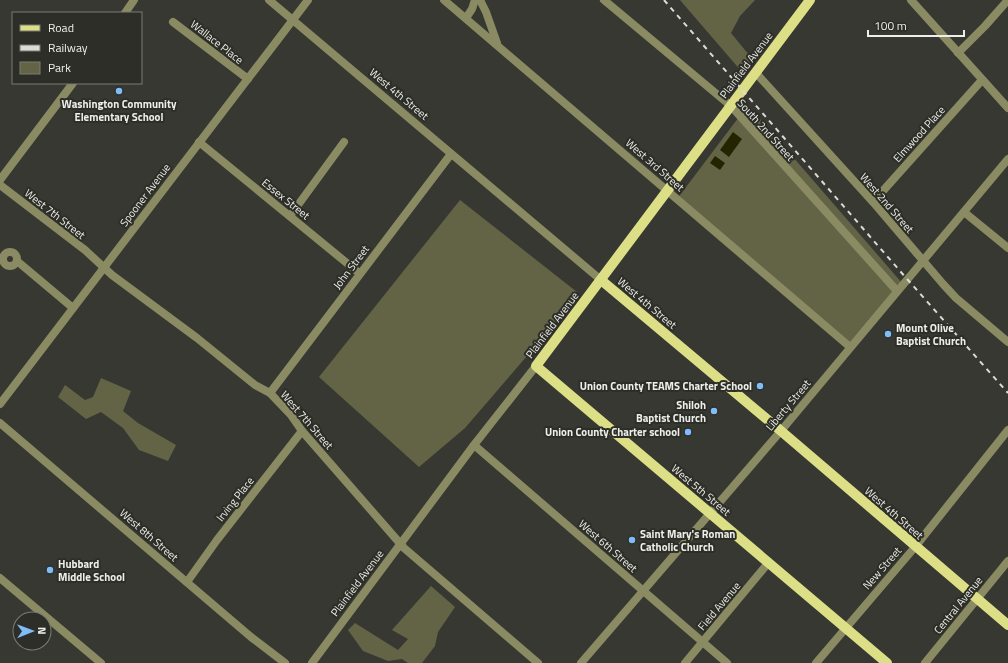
<svg xmlns="http://www.w3.org/2000/svg" width="1008" height="663" font-family="'Titillium Web',sans-serif">
<rect width="100%" height="100%" fill="#373831"/>
<g fill="#636446">
<path d="M680,0H755L740,16L731,33L754,61L742,72Z"/>
<path d="M748,105L902,283L850,345L677,199Z"/>
<path d="M460,200L577,292L558,320L465,428L419,467L319,377Z"/>
<path d="M101,378L131,391L123,411L138,423L176,445L168,461L139,450L123,428L101,412L86,419L58,397L65,385L85,400L93,397Z"/>
<path d="M431,586L455,607L438,632L435,646L422,663H408L402,659L388,661L363,651L348,630L355,623L398,650L408,639L392,630Z"/>
</g>
<g fill="#242400">
<path d="M733,132L742,139L729,157L720,150Z"/>
<path d="M715,156L725,163L720,170L710,163Z"/>
</g>
<g fill="none" stroke-linecap="round" stroke-linejoin="round">
<g stroke="#8a8b62" stroke-width="8">
<path d="M269,0L601,280"/>
<path d="M444,0L850,347"/>
<path d="M480,0L486,12L497,43"/>
<path d="M604,0L731,106L897,291"/>
<path d="M911,0L1008,108"/>
<path d="M125,13L134,0"/>
<path d="M466,18L472,9L475,0"/>
<path d="M173,22L248,79"/>
<path d="M958,53L985,26L1008,0"/>
<path d="M756,73L873,202L943,284L956,298L1008,342"/>
<path d="M199,142L359,273"/>
<path d="M0,180L73,83"/>
<path d="M0,185L85,250L112,275L197,338L255,385L270,393L291,415L302,431L404,548L538,663"/>
<path d="M873,202L982,80"/>
<path d="M964,212L1008,248"/>
<path d="M290,216L344,142"/>
<circle cx="10" cy="259" r="7"/>
<path d="M17,261L73,308"/>
<path d="M270,393L451,154"/>
<path d="M0,404L308,0"/>
<path d="M0,423L251,637L285,663"/>
<path d="M474,445L727,663"/>
<path d="M0,578L101,663"/>
<path d="M187,582L217,540L302,431"/>
<path d="M312,663L474,445L536,366"/>
<path d="M581,663L780,432L1008,159"/>
<path d="M685,663L769,562"/>
<path d="M816,663L915,547L1008,430"/>
<path d="M925,663L1008,561"/>
</g>
<g stroke="#dddf87" stroke-width="10">
<path d="M810,0L536,366L887,663"/>
<path d="M601,280L781,431L1008,625"/>
</g>
<path stroke="#dcdcd7" stroke-width="2" stroke-dasharray="5 5" stroke-linecap="butt" d="M664,0L900,271L1008,393"/>
</g>
<g fill="#7fbdf9" stroke="#2d2e27" stroke-width="1.5">
<circle cx="119" cy="91" r="4"/>
<circle cx="888" cy="334" r="4"/>
<circle cx="760" cy="386" r="4"/>
<circle cx="714" cy="411" r="4"/>
<circle cx="688" cy="432" r="4"/>
<circle cx="632" cy="540" r="4"/>
<circle cx="50" cy="570" r="4"/>
</g>
<g text-anchor="middle" dominant-baseline="central" stroke-width="4" stroke-linejoin="round" paint-order="stroke">
<g font-size="11" fill="#eeeeea" stroke="#2d2e27">
<text transform="translate(217 42) rotate(38)">Wallace Place</text>
<text transform="translate(746 65) rotate(-53)">Plainfield Avenue</text>
<text transform="translate(399 94) rotate(40)">West 4th Street</text>
<text transform="translate(766 130) rotate(48)">South 2nd Street</text>
<text transform="translate(919 134) rotate(-48)">Elmwood Place</text>
<text transform="translate(655 165) rotate(41)">West 3rd Street</text>
<text transform="translate(145 195) rotate(-53)">Spooner Avenue</text>
<text transform="translate(286 199) rotate(39)">Essex Street</text>
<text transform="translate(887 203) rotate(49)">West 2nd Street</text>
<text transform="translate(55 214) rotate(38)">West 7th Street</text>
<text transform="translate(351 267) rotate(-53)">John Street</text>
<text transform="translate(647 303) rotate(40)">West 4th Street</text>
<text transform="translate(552 325) rotate(-53)">Plainfield Avenue</text>
<text transform="translate(788 405) rotate(-50)">Liberty Street</text>
<text transform="translate(307 420) rotate(49)">West 7th Street</text>
<text transform="translate(701 490) rotate(40)">West 5th Street</text>
<text transform="translate(235 499) rotate(-52)">Irving Place</text>
<text transform="translate(894 513) rotate(41)">West 4th Street</text>
<text transform="translate(149 535) rotate(41)">West 8th Street</text>
<text transform="translate(608 546) rotate(41)">West 6th Street</text>
<text transform="translate(882 568) rotate(-49)">New Street</text>
<text transform="translate(357 583) rotate(-53)">Plainfield Avenue</text>
<text transform="translate(958 605) rotate(-51)">Central Avenue</text>
<text transform="translate(719 606) rotate(-50)">Field Avenue</text>
</g>
<g font-size="11" font-weight="bold" fill="#eeeeea" stroke="#2d2e27" text-anchor="start">
<text x="119" y="104" text-anchor="middle">Washington Community<tspan x="119" dy="13">Elementary School</tspan></text>
<text x="896" y="328">Mount Olive<tspan x="896" dy="13">Baptist Church</tspan></text>
<text x="752" y="386" text-anchor="end">Union County TEAMS Charter School</text>
<text x="706" y="405" text-anchor="end">Shiloh<tspan x="706" dy="13">Baptist Church</tspan></text>
<text x="680" y="432" text-anchor="end">Union County Charter school</text>
<text x="640" y="534">Saint Mary's Roman<tspan x="640" dy="13">Catholic Church</tspan></text>
<text x="58" y="564">Hubbard<tspan x="58" dy="13">Middle School</tspan></text>
</g>
</g>
<rect x="12" y="12" width="130" height="72" fill="#2d2e27" stroke="#7a7b75"/>
<rect x="20" y="25" width="20" height="6" fill="#dddf87" stroke="#7a7b75"/>
<text x="48" y="32" font-size="12" fill="#eeeeea">Road</text>
<rect x="20" y="45" width="20" height="6" fill="#dcdcd7" stroke="#7a7b75"/>
<text x="48" y="52" font-size="12" fill="#eeeeea">Railway</text>
<rect x="20" y="62" width="20" height="12" fill="#636446" stroke="#7a7b75"/>
<text x="48" y="72" font-size="12" fill="#eeeeea">Park</text>
<g transform="translate(32 631) rotate(89)"><circle r="19" fill="#2d2e27" stroke="#7a7b75"/>
<path d="M0-3L7 15L0 10L-7 15Z" fill="#7fbdf9"/>
<text y="-6" font-size="11" font-weight="bold" text-anchor="middle" fill="#eeeeea">N</text>
</g>
<path d="M868 30v6h96v-6" fill="none" stroke="#eeeeea" stroke-width="2"/>
<text x="874" y="30" font-size="12" fill="#eeeeea" stroke="#2d2e27" stroke-width="3" paint-order="stroke">100 m</text>
</svg>
